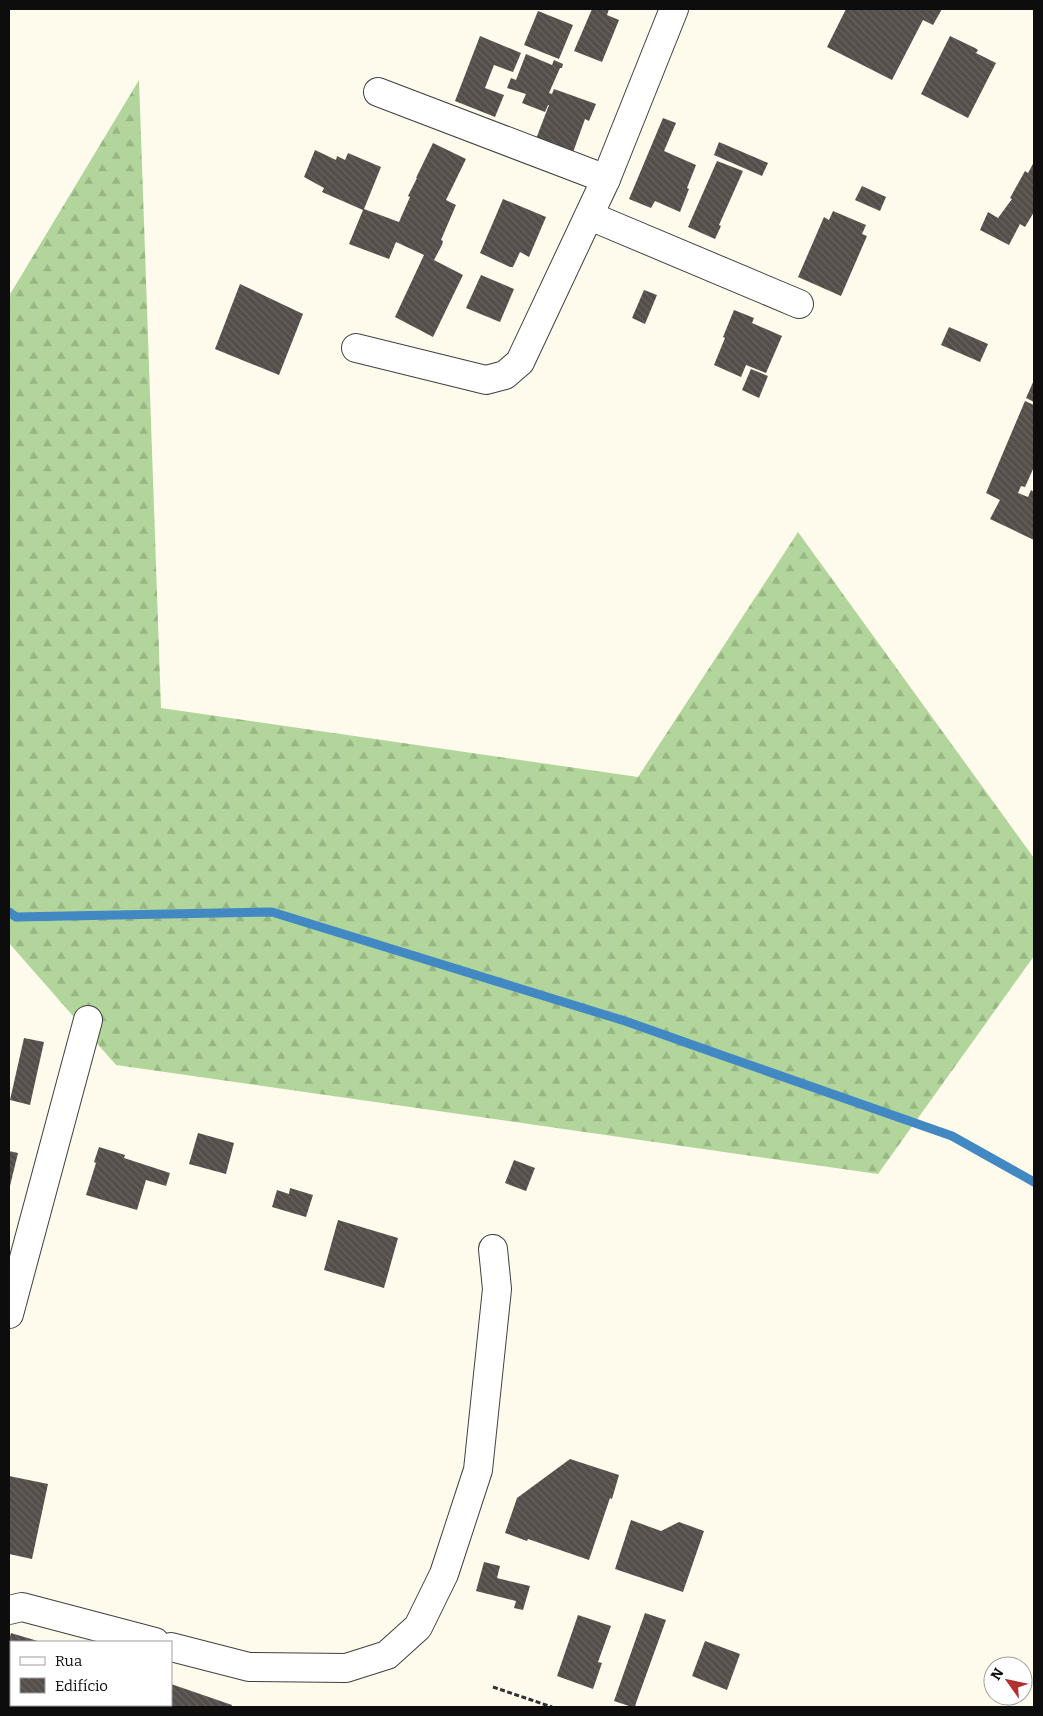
<svg xmlns="http://www.w3.org/2000/svg" width="1043" height="1716" font-family="Bitter,serif">
<defs>
<pattern id="forest-firs" width="22" height="20" patternUnits="userSpaceOnUse" patternTransform="scale(1.25)"><rect width="22" height="20" fill="#b1d59a"/><path d="M5 1l3.5 6h-7zM16 11l3.5 6h-7z" fill="#97b684"/></pattern>
<pattern id="building-back-hatch" width="6" height="6" patternUnits="userSpaceOnUse" patternTransform="scale(1.25)"><rect width="6" height="6" fill="#544e4a"/><path d="M-1 5l2 2M0 0l6 6M5-1l2 2" fill="none" stroke="#686360"/></pattern>
</defs>
<rect width="100%" height="100%" fill="#fefbed"/>
<path fill="url(#forest-firs)" d="M139,80L161,708L638,777L798,532L1034,858V956L878,1174L116,1065L9,943V296Z"/>
<g fill="none" stroke-linecap="round" stroke-linejoin="round">
<path stroke="#4289c3" stroke-width="9" d="M9,912L16,917L272,912L625,1021L721,1055L952,1136L1034,1182"/>
</g>
<g fill="url(#building-back-hatch)">
<path d="M592,9H609L607,15L619,20L602,62L574,51Z"/>
<path d="M846,9H942L933,25L923,20L892,80L827,47Z"/>
<path d="M538,11L573,25L559,59L524,45Z"/>
<path d="M480,36L521,53L513,72L494,65L485,88L504,95L495,117L455,101Z"/>
<path d="M950,36L975,48L978,50L976,53L996,63L968,118L921,94Z"/>
<path d="M526,54L552,65L554,60L563,64L562,68H560L549,93L552,94L554,89L596,104L589,121L585,119L571,158L534,144L549,105H548L545,112L522,103L526,94L507,88L511,78L516,80Z"/>
<path d="M663,118L676,123L664,151L696,165L687,188L689,189L680,212L655,201L651,208L629,199Z"/>
<path d="M719,142L768,163L762,176L714,155Z"/>
<path d="M433,143L466,159L446,200L456,205L441,240L443,241L442,245L434,260L463,275L433,337L395,317L424,255L396,242L389,259L349,244L363,210L322,192L324,188L304,177L315,150L336,160L337,156L345,160L348,153L381,167L364,209L399,222L410,197L408,196L417,178H416Z"/>
<path d="M717,161L743,171L719,225L721,226L715,239L688,227Z"/>
<path d="M1034,162V212L1025,227L1020,224L1009,245L980,230L988,212L998,218L1012,199L1010,198L1025,171L1028,173Z"/>
<path d="M862,186L886,197L880,211L855,200Z"/>
<path d="M503,199L546,217L529,257L520,252L513,267H510L480,253Z"/>
<path d="M833,211L866,225L862,234L867,236L841,296L798,277L824,217L829,220Z"/>
<path d="M481,275L514,289L500,322L466,308Z"/>
<path d="M240,284L303,314L279,375L215,349Z"/>
<path d="M644,290L657,295L645,324L632,318Z"/>
<path d="M734,310L754,318L752,323L782,336L766,373L746,365L741,377L714,365L725,338L723,337Z"/>
<path d="M949,327L988,344L980,362L941,345Z"/>
<path d="M751,369L768,376L759,398L742,390Z"/>
<path d="M1034,380V402L1026,398Z"/>
<path d="M1025,401L1034,405V467L1025,487L1021,486L1018,493L1028,497L1031,490L1034,492V540L990,519L1000,500L986,493Z"/>
<path d="M24,1038L44,1042L30,1105L10,1100Z"/>
<path d="M198,1133L234,1143L226,1174L189,1164Z"/>
<path d="M99,1147L125,1155L124,1158L170,1173L166,1186L146,1180L137,1210L86,1195L96,1163L94,1162Z"/>
<path d="M9,1151L18,1153L9,1190Z"/>
<path d="M514,1160L535,1168L526,1191L505,1183Z"/>
<path d="M290,1188L313,1195L306,1217L272,1207L277,1190L289,1194Z"/>
<path d="M338,1220L398,1238L384,1288L324,1270Z"/>
<path d="M570,1459L619,1475L612,1499L610,1498L589,1560L528,1539L527,1541L505,1533L517,1498Z"/>
<path d="M9,1476L48,1484L32,1559L9,1554Z"/>
<path d="M631,1520L661,1531L679,1522L704,1531L683,1592L615,1569Z"/>
<path d="M484,1562L500,1566L497,1578L530,1586L523,1610L514,1608L516,1601L476,1591Z"/>
<path d="M645,1613L666,1620L636,1703L635,1707H632L614,1701Z"/>
<path d="M578,1615L611,1626L598,1662L602,1663L593,1689L557,1676Z"/>
<path d="M11,1633L41,1642H11V1669H9V1641Z"/>
<path d="M705,1641L740,1654L727,1690L692,1676Z"/>
<path d="M171,1684L232,1705L231,1707H157L158,1705H171Z"/>
<rect x="93" y="1705" width="46" height="2"/>
</g>
<g fill="none" stroke-linecap="round" stroke-linejoin="round">
<defs>
<g id="minor">
<path d="M378,92L606,179"/>
<path d="M590,216L799,304"/>
<path d="M356,348L486,380L505,375L520,362L606,179L674,9"/>
<path d="M9,1314L88,1020"/>
<path d="M9,1610L22,1607L155,1642"/>
<path d="M171,1647L249,1667L346,1668L387,1655L418,1627L444,1574L478,1470L497,1289L493,1249"/>
</g>
</defs>
<use href="#minor" stroke="#404040" stroke-width="30"/>
<path stroke="#2f2f2f" stroke-width="3" stroke-dasharray="5 2.5" stroke-linecap="butt" d="M493,1687L552,1707"/>
<use href="#minor" stroke="#fff" stroke-width="28"/>
</g>
<rect width="1043" height="1716" fill="none" stroke="#0d0d0d" stroke-width="20"/>
<rect x="10" y="1641" width="162" height="65" fill="#ffffff" stroke="#9e9e9e"/>
<rect x="20" y="1657" width="25" height="8" fill="#ffffff" stroke="#9e9e9e"/>
<text x="55" y="1666" font-size="15" fill="#0d0d0d">Rua</text>
<rect x="20" y="1678" width="25" height="15" fill="url(#building-back-hatch)" stroke="#9e9e9e"/>
<text x="55" y="1691" font-size="15" fill="#0d0d0d">Edifício</text>
<g transform="translate(1008 1681) rotate(303)"><circle r="24" fill="#ffffff" stroke="#9e9e9e"/>
<path d="M0-4L9 19L0 12L-9 19Z" fill="#b2302f"/>
<text y="-8" font-size="14" font-weight="bold" text-anchor="middle" fill="#0d0d0d">N</text>
</g>
</svg>
